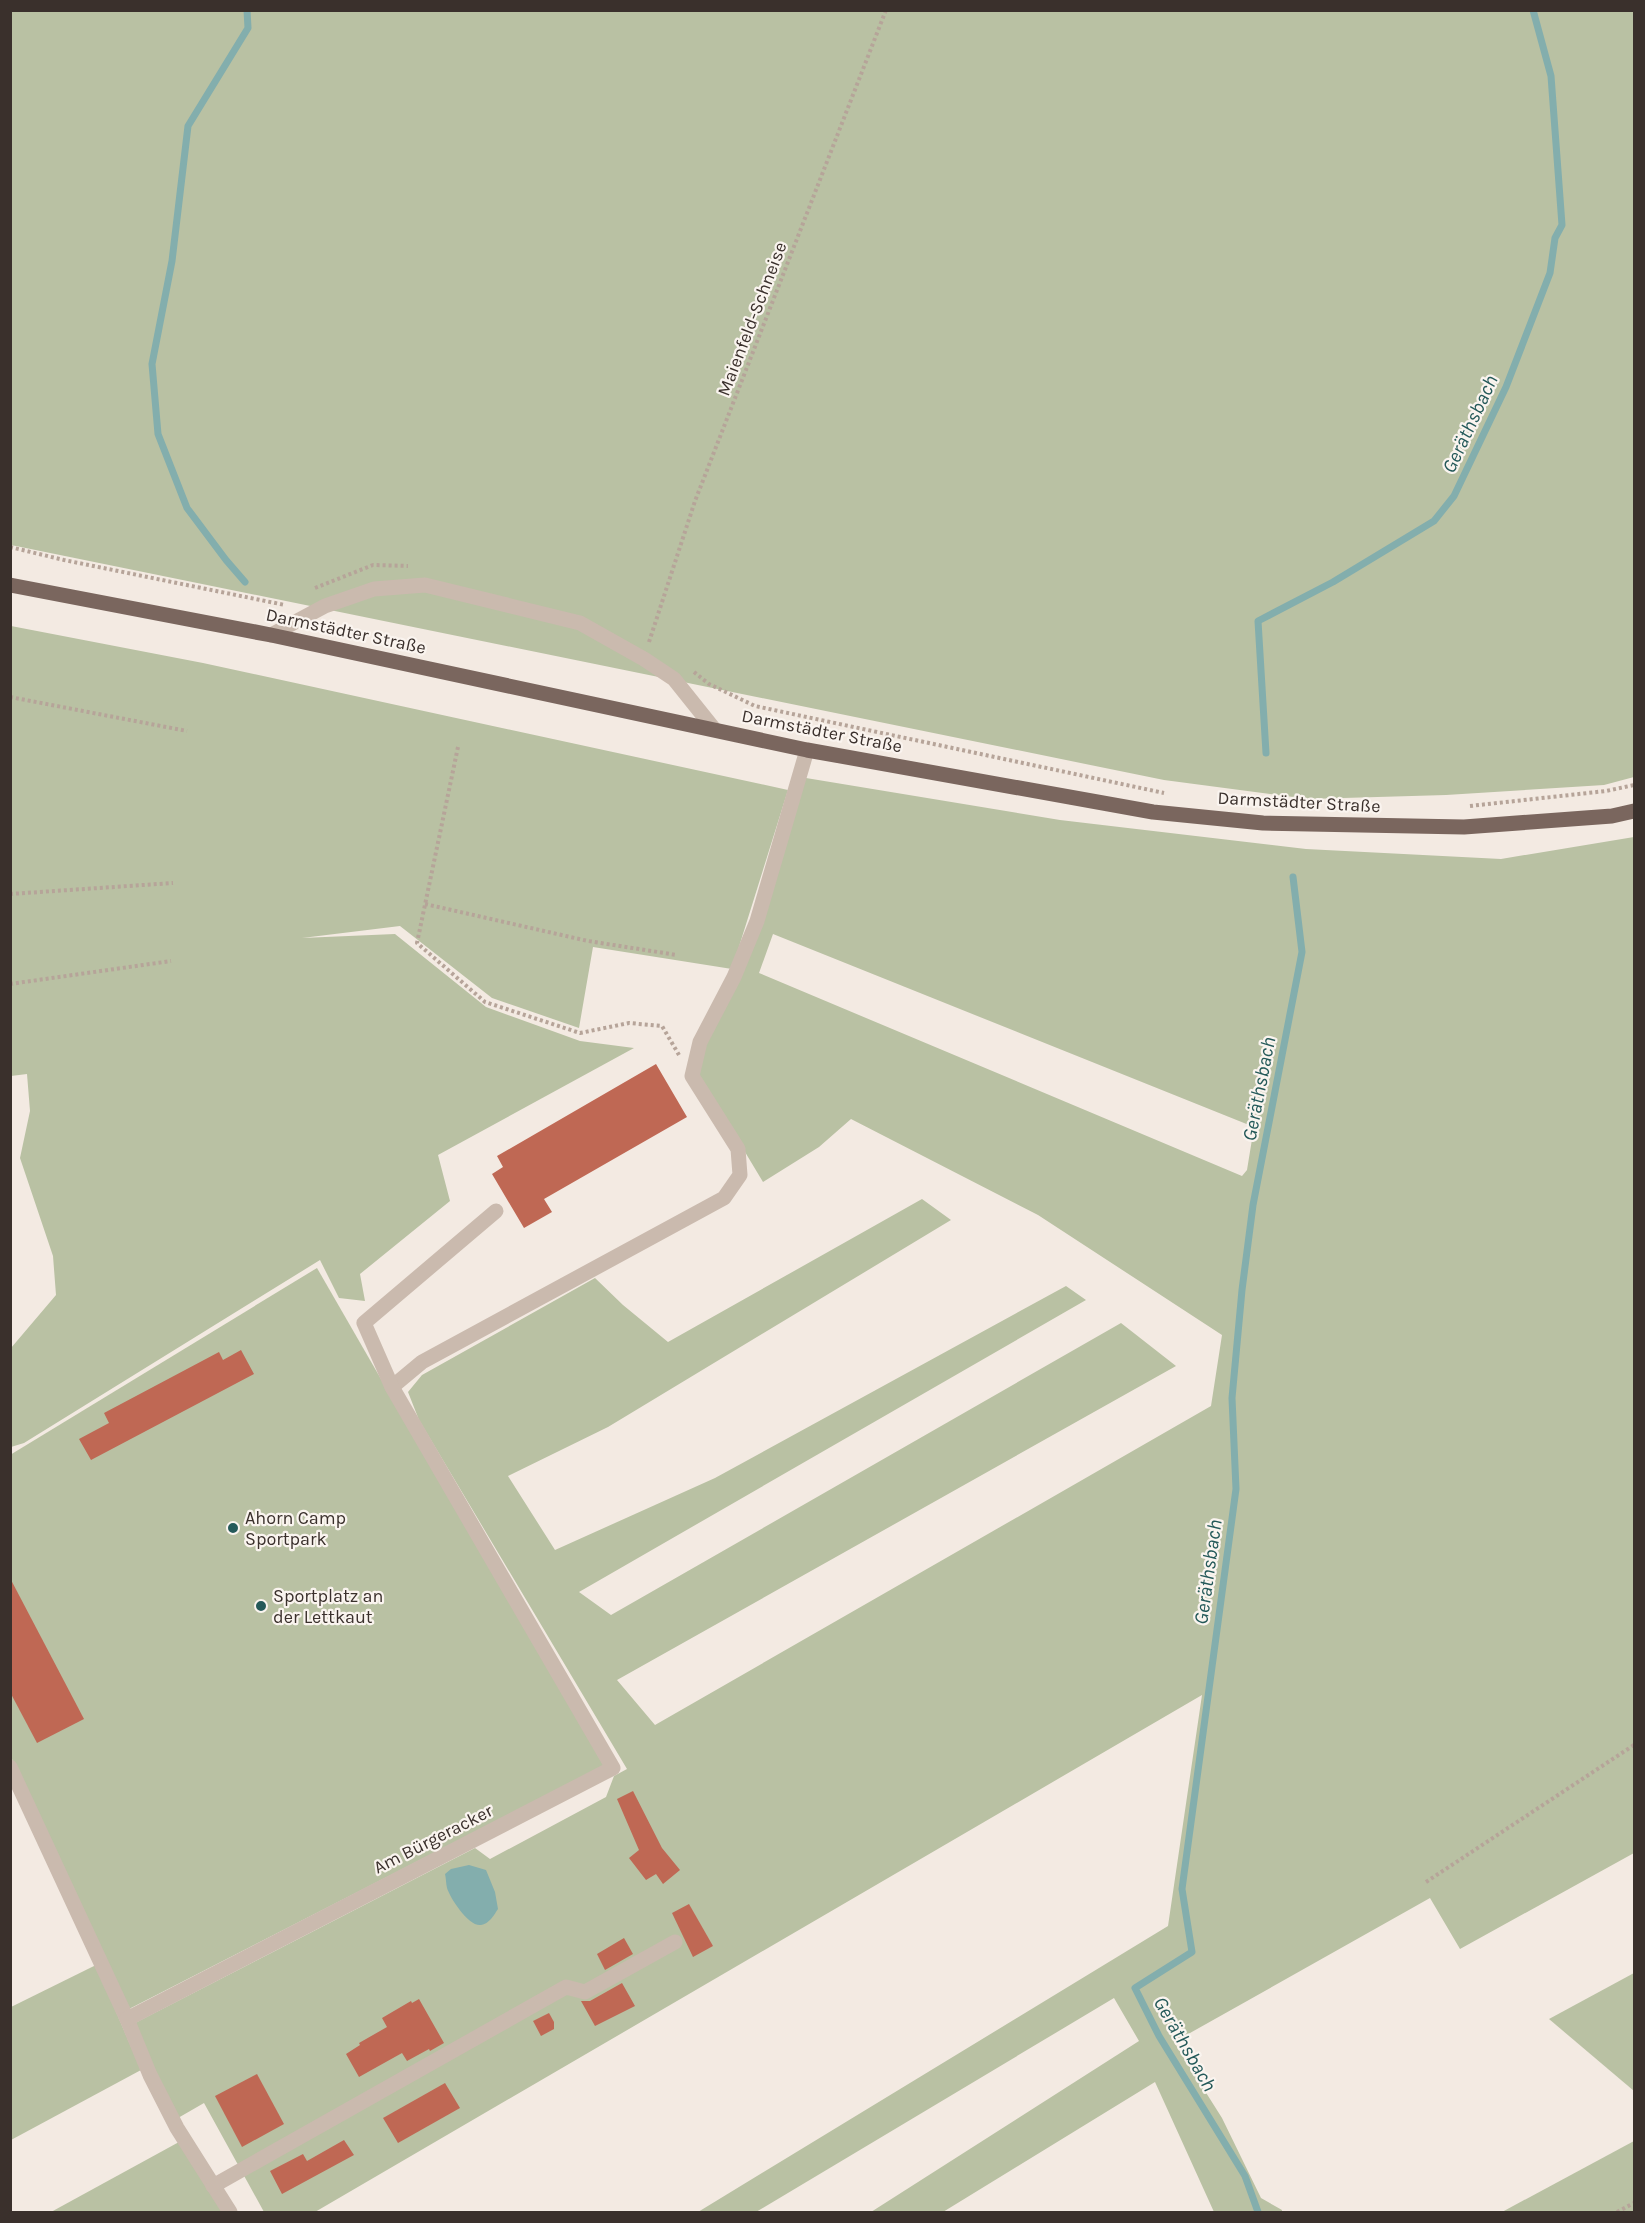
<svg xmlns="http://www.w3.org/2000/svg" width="1645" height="2223" font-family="Karla,sans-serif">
<rect width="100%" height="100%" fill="#f3eae2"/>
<g fill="#b9c1a3" fill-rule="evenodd">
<path d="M10,11H1634V777L1604,785L1446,795L1309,799L1164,780L11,545Z"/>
<path d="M11,626L203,663L788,790L732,969L593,947L579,1028L492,998L400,926L302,938L395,934L486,1007L580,1041L634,1048L438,1155L450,1201L360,1274L365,1301L339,1298L320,1260L24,1443L11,1447V1348L56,1295L53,1256L20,1158L30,1111L27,1074L11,1076Z"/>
<path d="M806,778L1060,820L1306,849L1501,859L1634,837V1853L1460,1949L1430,1898L1174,2042L1222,2118L1261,2198L1282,2210V2212H1214L1155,2082L943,2212H871L1139,2041L1114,1998L756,2212H698L1168,1926L1202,1695L315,2212H264L204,2103L178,2118L133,2024L475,1848L490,1859L606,1797L614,1776L627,1769L419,1420L408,1392L422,1375L595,1278L623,1305L668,1342L922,1199L951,1220L608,1427L508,1476L555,1550L715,1478L1066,1286L1086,1300L579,1592L611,1615L1121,1323L1176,1366L617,1680L655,1725L1211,1406L1222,1335L1038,1215L851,1119L819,1147L763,1182L697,1072L704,1043ZM773,934L1254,1127L1247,1170L1242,1176L759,973Z"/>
<path d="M317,1268L604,1766L129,2009L11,1757L10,1455Z"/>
<path d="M96,1965L141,2070L11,2140V2007Z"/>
<path d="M1634,1973V2091L1549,2019Z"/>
<path d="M1634,2141V2212H1502Z"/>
<path d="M179,2142L222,2212H51Z"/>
</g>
<path fill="#83aead" d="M469,1865L486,1870L495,1892L498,1909C494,1915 489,1924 481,1925C469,1927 450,1898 447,1888C446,1884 446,1878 445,1874L451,1869Z"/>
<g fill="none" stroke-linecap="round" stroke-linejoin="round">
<g stroke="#83aead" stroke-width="7">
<path d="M245,582L226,560L187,508L158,434L152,364L172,261L188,126L248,28L247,10"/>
<path d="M1266,753L1258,621L1333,582L1434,521L1454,496L1506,387L1550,273L1555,238L1562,225L1551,76L1533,10"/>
<path d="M1258,2212L1245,2176L1159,2036L1135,1988L1192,1952L1182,1889L1236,1489L1232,1398L1242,1290L1253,1205L1302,952L1293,877"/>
</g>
</g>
<g fill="#bf6854">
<path d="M656,1064L687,1117L544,1199L552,1212L524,1228L492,1174L503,1167L497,1156Z"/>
<path d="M241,1350L254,1374L91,1460L79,1439L109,1423L104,1413L219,1352L223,1360Z"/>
<path d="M10,1578L84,1719L37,1743L10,1692Z"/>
<path d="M633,1791L662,1848L680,1870L663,1884L656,1874L646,1880L629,1858L639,1850L617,1799Z"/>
<path d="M689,1904L713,1946L693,1957L672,1913Z"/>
<path d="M624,1938L633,1954L605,1970L597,1954Z"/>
<path d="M622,1983L635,2006L595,2026L581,2001H590Z"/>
<path d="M419,1999L444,2043L430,2051L429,2049L407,2061L402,2053L359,2077L346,2054L360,2045L359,2043L387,2027L382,2018L411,2001L412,2003Z"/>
<path d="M549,2013L554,2022V2029L541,2036L533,2021Z"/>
<path d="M257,2074L284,2124L242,2147L215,2096Z"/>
<path d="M445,2083L460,2108L398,2143L383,2118Z"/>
<path d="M344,2140L354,2155L282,2194L270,2171L303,2154L307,2161Z"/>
</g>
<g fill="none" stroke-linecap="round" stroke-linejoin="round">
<g stroke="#b6a499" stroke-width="4" stroke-dasharray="3 3" stroke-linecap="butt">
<path d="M10,547L64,560L285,605"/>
<path d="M315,588L373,565L408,566"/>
<path d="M649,642L695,501L886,10"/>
<path d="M694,672L709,684L755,706L1164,793"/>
<path d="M10,697L187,731"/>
<path d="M458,747L417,943L485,1002L580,1033L629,1023L662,1026L679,1055"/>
<path d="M1470,806L1606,791L1634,785"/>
<path d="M10,894L173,883"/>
<path d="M425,904L588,941L677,955"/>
<path d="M10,984L171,961"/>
<path d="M1426,1882L1634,1745"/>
<path d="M1617,2212L1634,2203"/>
</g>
<g stroke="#cabaae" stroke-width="15">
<path d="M271,635L325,606L374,589L425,585L580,623L644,659L674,679L714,729"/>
<path d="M392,1387L422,1362L724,1198L740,1175L738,1149L692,1076L700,1042L734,977L757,921L807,750"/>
<path d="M10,1767L127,2019L150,2075L177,2128L230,2212"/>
<path d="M127,2019L613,1768L392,1387L364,1323L496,1211"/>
<path d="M213,2186L566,1987L585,1992L675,1942"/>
</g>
<path stroke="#7a665e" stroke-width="15" d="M10,585L271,635L807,750L1153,812L1263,823L1464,827L1612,816L1634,811"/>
</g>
<g fill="#245959" stroke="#faf4ef" stroke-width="2">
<circle cx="233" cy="1528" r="6"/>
<circle cx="261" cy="1606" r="6"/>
</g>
<g text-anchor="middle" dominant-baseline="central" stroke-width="4.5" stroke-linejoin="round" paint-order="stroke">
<g font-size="18" fill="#3a302c" stroke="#faf4ef">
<text transform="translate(752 319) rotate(-69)">Maienfeld-Schneise</text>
<text transform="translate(346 631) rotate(12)">Darmstädter Straße</text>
<text transform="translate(822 731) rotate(11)">Darmstädter Straße</text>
<text transform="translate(1299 802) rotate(3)">Darmstädter Straße</text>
<text transform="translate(433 1839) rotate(-27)">Am Bürgeracker</text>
</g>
<g font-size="18" fill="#3a302c" stroke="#faf4ef" text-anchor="start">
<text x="245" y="1518">Ahorn Camp<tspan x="245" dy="21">Sportpark</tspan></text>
<text x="273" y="1596">Sportplatz an<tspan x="273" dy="21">der Lettkaut</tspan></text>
</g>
<g font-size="20" font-style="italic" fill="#245959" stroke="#faf4ef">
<text transform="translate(1470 424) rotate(-65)">Geräthsbach</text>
<text transform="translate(1259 1089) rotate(-79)">Geräthsbach</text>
<text transform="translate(1208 1572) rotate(-82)">Geräthsbach</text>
<text transform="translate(1185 2044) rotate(60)">Geräthsbach</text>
</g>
</g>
<rect width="1645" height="2223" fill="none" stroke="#3a302c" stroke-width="24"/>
</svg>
